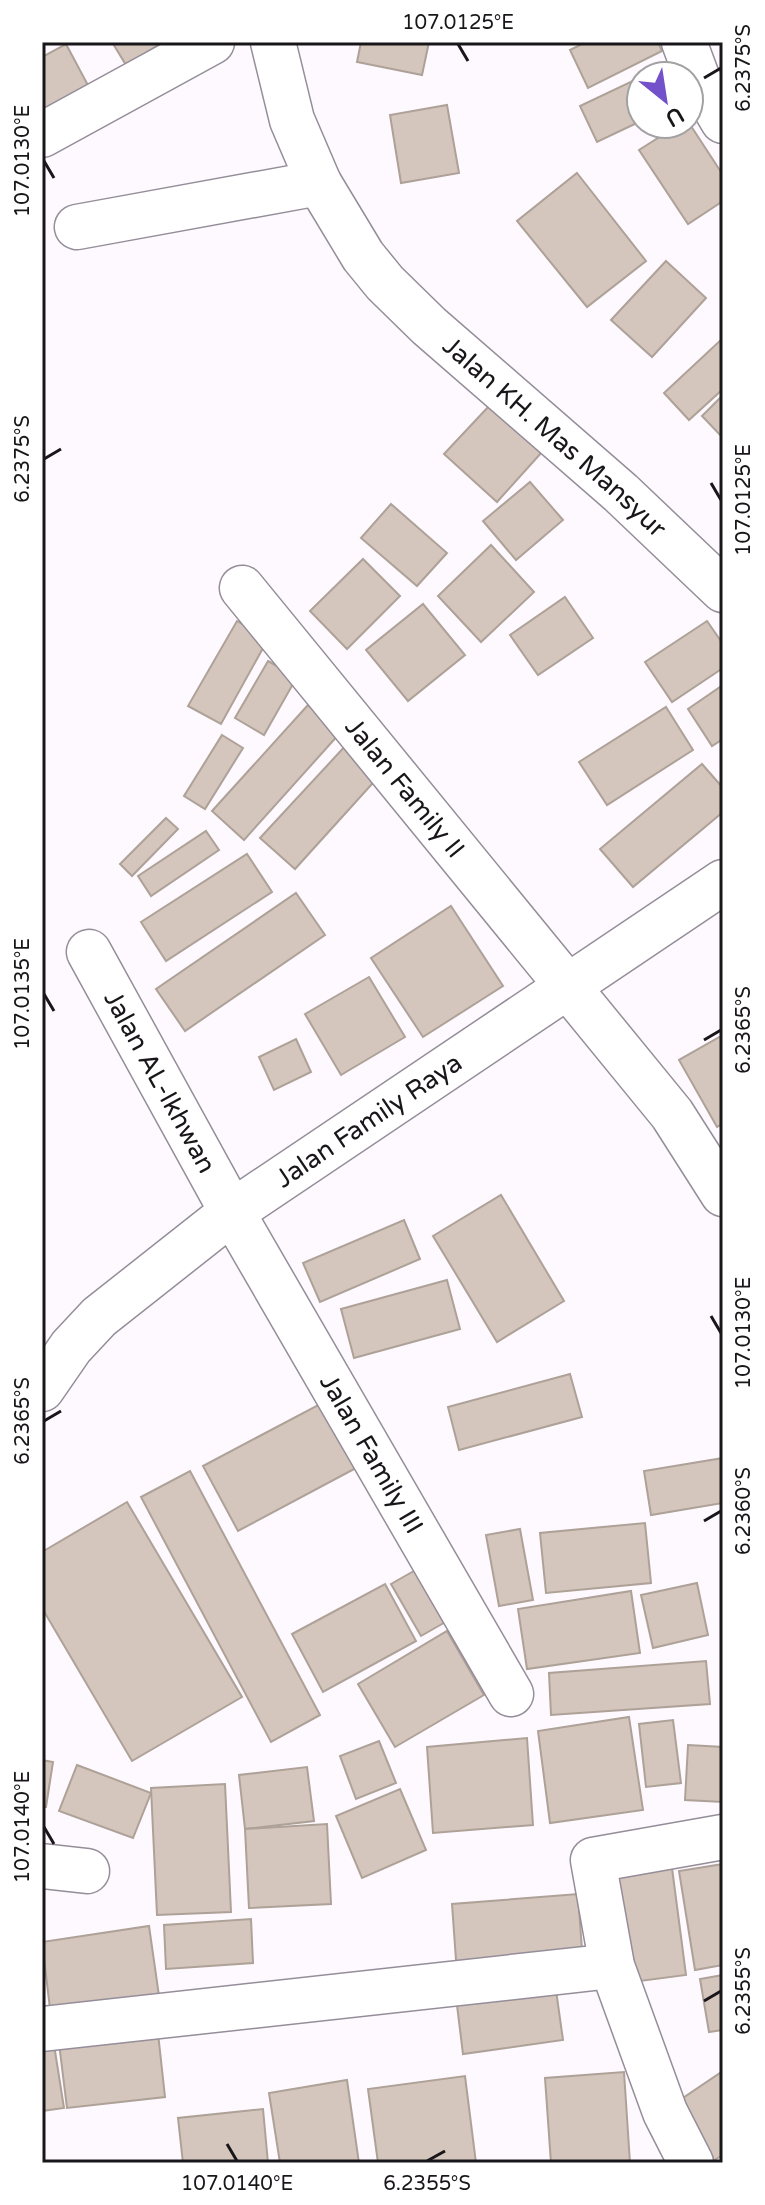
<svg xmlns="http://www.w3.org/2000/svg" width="765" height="2205" font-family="'Varela Round',sans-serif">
<rect width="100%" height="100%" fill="#fdf9ff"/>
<g fill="#d4c6bc" stroke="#aea197" stroke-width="2">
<path d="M112,42H163L126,65Z"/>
<path d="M361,42H429L422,75L357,62Z"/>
<path d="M586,42H658L662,51L588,88L570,50Z"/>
<path d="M66,44L90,89L42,114V57Z"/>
<path d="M663,66L668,76H643Z"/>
<path d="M641,77V121L597,142L580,106Z"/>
<path d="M447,105L459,173L401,183L390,115Z"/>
<path d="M689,123L723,175V201L688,224L639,150L680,124Z"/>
<path d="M577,173L646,261L587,307L517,221Z"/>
<path d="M666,261L706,298L652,357L611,320Z"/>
<path d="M723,338V389L689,420L664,393Z"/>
<path d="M723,395V438L702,416Z"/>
<path d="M490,405L542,452L497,502L444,454Z"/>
<path d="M530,482L563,520L516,560L483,521Z"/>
<path d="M391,504L447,553L417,586L361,538Z"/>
<path d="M491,545L534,592L481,642L438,596Z"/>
<path d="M363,559L400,596L347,649L310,611Z"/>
<path d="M565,597L593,638L538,675L510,635Z"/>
<path d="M423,604L465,655L408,701L366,650Z"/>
<path d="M237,621L268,639L221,724L188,706Z"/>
<path d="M707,621L723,644V668L672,702L645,662Z"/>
<path d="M268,661L297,677L264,735L235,718Z"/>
<path d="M723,685V739L712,746L688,709Z"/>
<path d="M308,705L340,733L244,840L212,811Z"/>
<path d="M666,707L693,750L607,805L579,762Z"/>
<path d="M222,735L243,748L205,809L184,796Z"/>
<path d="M348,743L381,774L295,869L260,838Z"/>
<path d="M702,764L723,788V812L633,887L600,849Z"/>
<path d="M166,818L178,829L132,876L120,864Z"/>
<path d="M206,831L219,850L151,896L138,876Z"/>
<path d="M247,854L272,892L166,961L141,922Z"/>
<path d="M296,893L325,935L185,1031L156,989Z"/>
<path d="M451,906L503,986L423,1037L371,958Z"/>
<path d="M369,977L405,1037L341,1075L305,1014Z"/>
<path d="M723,1035V1124L717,1127L679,1060Z"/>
<path d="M296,1039L311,1072L274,1090L259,1057Z"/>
<path d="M501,1195L564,1301L497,1342L433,1236Z"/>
<path d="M404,1220L420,1259L320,1302L303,1263Z"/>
<path d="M447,1280L460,1329L354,1358L341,1309Z"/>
<path d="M570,1374L582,1417L459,1450L448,1407Z"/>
<path d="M322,1403L356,1468L238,1531L203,1466Z"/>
<path d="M723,1458V1503L651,1515L644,1471Z"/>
<path d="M190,1471L320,1715L271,1742L141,1497Z"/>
<path d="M127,1502L242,1697L132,1761L42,1608V1552Z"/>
<path d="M645,1523L651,1583L546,1593L540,1533Z"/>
<path d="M520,1529L533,1600L499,1606L486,1535Z"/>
<path d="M419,1568L449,1620L421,1636L391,1584Z"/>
<path d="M697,1583L708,1635L653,1648L641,1595Z"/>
<path d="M385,1584L416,1641L323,1692L292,1634Z"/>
<path d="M631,1591L640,1653L527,1669L518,1609Z"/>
<path d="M447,1631L484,1695L395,1747L358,1684Z"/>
<path d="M706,1661L710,1704L551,1715L549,1673Z"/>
<path d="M629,1717L643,1810L550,1823L538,1731Z"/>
<path d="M673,1720L681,1783L646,1787L639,1724Z"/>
<path d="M527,1738L533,1825L433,1833L427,1747Z"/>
<path d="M379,1741L396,1783L356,1799L340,1756Z"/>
<path d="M688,1745L723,1747V1802L685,1800Z"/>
<path d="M42,1760L53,1762L46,1807H42Z"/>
<path d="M77,1765L151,1793L133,1838L59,1811Z"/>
<path d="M307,1767L314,1821L245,1829L239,1775Z"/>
<path d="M225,1784L231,1912L157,1915L151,1788Z"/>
<path d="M400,1789L426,1850L362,1878L336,1816Z"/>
<path d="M327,1824L331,1904L249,1908L245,1829Z"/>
<path d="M723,1864V1965L695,1970L679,1871Z"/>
<path d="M672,1868L686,1975L625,1983L610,1876Z"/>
<path d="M578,1894L583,1964L457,1974L452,1904Z"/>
<path d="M251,1919L253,1963L166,1969L164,1925Z"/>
<path d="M149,1926L161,2010L52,2025L42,1942Z"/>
<path d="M723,1975V2030L709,2032L700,1979Z"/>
<path d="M555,1983L563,2040L463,2054L456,1997Z"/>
<path d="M157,2024L165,2097L67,2108L58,2035Z"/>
<path d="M52,2032L64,2108L42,2111V2034Z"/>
<path d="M723,2071V2155L709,2163L671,2106Z"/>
<path d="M624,2072L630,2163H551L545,2078Z"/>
<path d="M465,2076L476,2163H378L368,2089Z"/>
<path d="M347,2080L359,2163H280L269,2093Z"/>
<path d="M263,2109L268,2163H183L178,2118Z"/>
</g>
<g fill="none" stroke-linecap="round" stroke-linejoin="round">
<defs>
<g id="minor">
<path id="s1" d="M273,42L292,120L319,183L363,256L385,283L429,326L621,493L723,590"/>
<path d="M684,42L697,77L723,121"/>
<path d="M42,135L212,42"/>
<path d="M77,227L319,183"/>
<path id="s2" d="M242,588L672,1114L723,1194"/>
<path id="s3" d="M89,952L232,1212L511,1694"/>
<path id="s4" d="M42,1389L71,1347L99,1317L232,1212L723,882"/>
<path d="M42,1866L87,1871"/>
<path d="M42,2029L612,1966"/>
<path d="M691,2163L665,2112L612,1966L593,1860L723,1837"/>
</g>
</defs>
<use href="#minor" stroke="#958d99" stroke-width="47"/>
<use href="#minor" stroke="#fff" stroke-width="44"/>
</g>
<path fill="none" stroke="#19161a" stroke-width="3" d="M458,44L468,61M704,78L721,68M44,161L54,178M44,459L61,449M711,483L721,500M44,994L54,1011M704,1040L721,1030M711,1316L721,1333M44,1421L61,1411M704,1521L721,1511M44,1827L54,1844M704,2001L721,1991M227,2144L237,2161M427,2161L445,2151"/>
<g text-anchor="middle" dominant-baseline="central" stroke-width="7" stroke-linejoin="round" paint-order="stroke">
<g font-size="26" fill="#19161a" stroke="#fff">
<text stroke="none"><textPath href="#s1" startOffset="498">Jalan KH. Mas Mansyur</textPath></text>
<text stroke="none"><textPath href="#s2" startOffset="258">Jalan Family II</textPath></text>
<text stroke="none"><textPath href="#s3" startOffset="148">Jalan AL-Ikhwan</textPath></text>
<text stroke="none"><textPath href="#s4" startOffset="426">Jalan Family Raya</textPath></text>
<text stroke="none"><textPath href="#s3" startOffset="576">Jalan Family III</textPath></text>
</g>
</g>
<rect width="765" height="2205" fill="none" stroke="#ffffff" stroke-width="88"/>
<g transform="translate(665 100) rotate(150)"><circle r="38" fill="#ffffff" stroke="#a3a2a3" stroke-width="2"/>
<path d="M0-6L14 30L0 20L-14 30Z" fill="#7251ca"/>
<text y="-12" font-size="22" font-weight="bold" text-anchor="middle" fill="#19161a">U</text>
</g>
<rect x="44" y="44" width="677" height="2117" fill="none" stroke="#19161a" stroke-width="3"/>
<g font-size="20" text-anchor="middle" fill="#19161a">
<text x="458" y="29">107.0125°E</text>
<text transform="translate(743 68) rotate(-90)" y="7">6.2375°S</text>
<text transform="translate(22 161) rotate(-90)" y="7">107.0130°E</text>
<text transform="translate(22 459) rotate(-90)" y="7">6.2375°S</text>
<text transform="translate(743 500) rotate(-90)" y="7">107.0125°E</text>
<text transform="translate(22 994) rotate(-90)" y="7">107.0135°E</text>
<text transform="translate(743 1030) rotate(-90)" y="7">6.2365°S</text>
<text transform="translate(743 1333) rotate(-90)" y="7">107.0130°E</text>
<text transform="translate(22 1421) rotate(-90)" y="7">6.2365°S</text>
<text transform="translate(743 1511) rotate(-90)" y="7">6.2360°S</text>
<text transform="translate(22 1827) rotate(-90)" y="7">107.0140°E</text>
<text transform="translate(743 1991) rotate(-90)" y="7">6.2355°S</text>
<text x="237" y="2190">107.0140°E</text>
<text x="427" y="2190">6.2355°S</text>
</g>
</svg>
